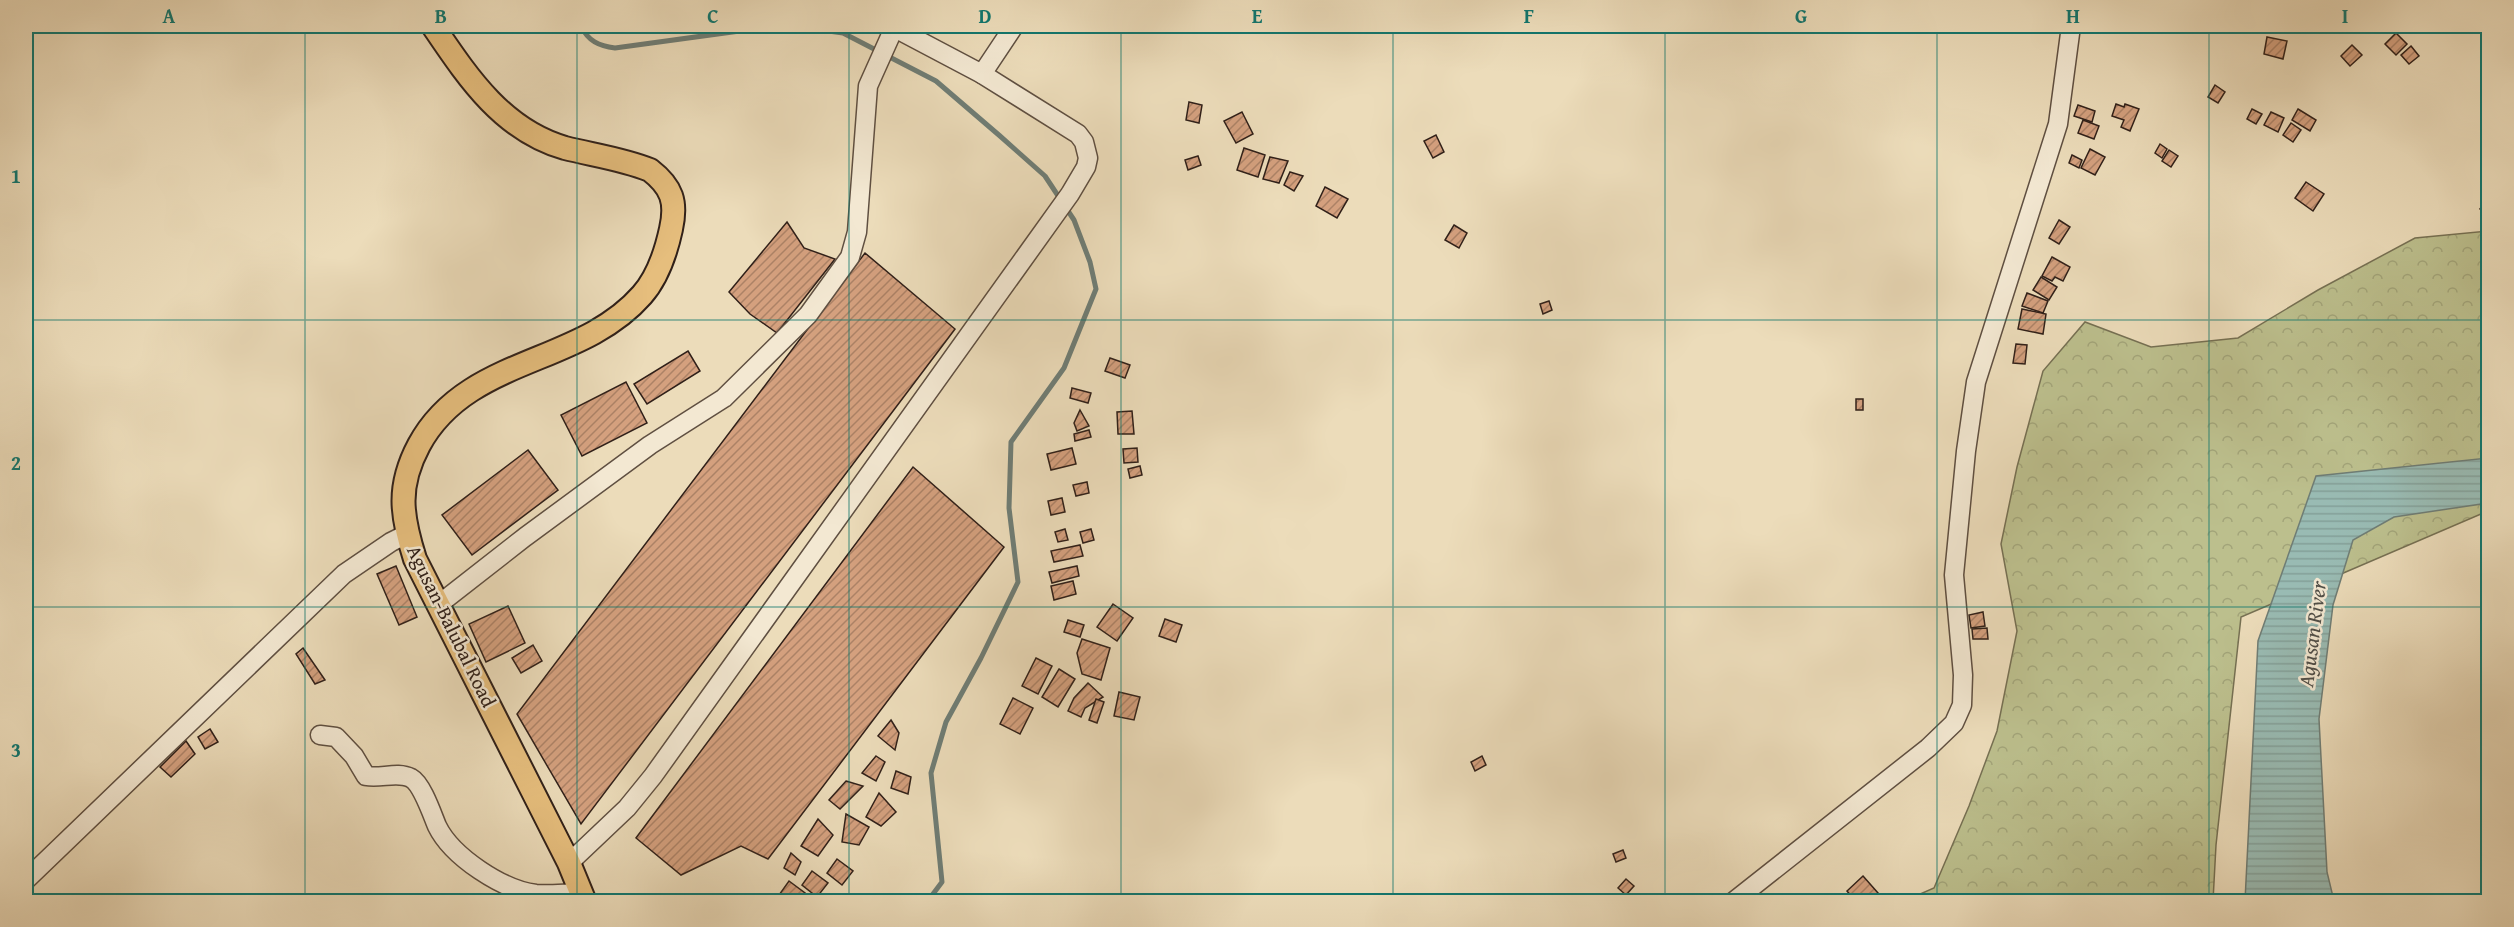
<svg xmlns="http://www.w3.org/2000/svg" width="2514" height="927" font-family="'Gentium Book Plus',serif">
<defs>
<pattern id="forest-crowns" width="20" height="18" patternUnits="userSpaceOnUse" patternTransform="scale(1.5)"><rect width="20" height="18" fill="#bcbf8d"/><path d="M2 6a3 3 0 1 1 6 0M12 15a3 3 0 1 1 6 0" fill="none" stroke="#a2a479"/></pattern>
<pattern id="water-rules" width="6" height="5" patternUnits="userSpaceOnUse" patternTransform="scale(1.5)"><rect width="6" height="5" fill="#99bbb3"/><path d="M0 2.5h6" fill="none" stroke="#84a099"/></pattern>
<pattern id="building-hatch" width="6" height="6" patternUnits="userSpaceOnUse" patternTransform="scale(1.5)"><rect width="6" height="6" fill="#d4a07e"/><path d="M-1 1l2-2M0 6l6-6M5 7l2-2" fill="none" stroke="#ac8266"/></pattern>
</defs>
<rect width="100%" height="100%" fill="#ecdcba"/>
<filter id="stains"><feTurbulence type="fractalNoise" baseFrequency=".00333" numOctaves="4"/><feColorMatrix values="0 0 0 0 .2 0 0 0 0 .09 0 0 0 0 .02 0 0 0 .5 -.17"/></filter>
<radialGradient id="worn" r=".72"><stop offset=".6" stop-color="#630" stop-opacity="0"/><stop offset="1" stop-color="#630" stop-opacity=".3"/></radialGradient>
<path fill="url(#forest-crowns)" stroke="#767053" stroke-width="1.5" d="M2488,231V511L2241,617L2216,845L2213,901L1902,902L1934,888L1969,806L1997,731L2017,631L2001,544L2017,467L2043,371L2085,322L2151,347L2238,338L2318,290L2415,238Z"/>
<path fill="url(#water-rules)" stroke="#6f7d75" stroke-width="1.5" d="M2488,458V503L2394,517L2353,540L2333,605L2319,719L2327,872L2334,901H2245L2258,641L2316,476Z"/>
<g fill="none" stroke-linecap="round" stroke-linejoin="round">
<g stroke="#6f7d75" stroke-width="5">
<path d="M581,26C588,41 599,46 615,48L776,26"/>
<path d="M792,26L843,33L936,81L1000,136L1045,176L1074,220L1090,262L1096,289L1064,368L1011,442L1009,508L1018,582L981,658L946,722L931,773L942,882L927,902"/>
</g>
</g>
<g fill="url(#building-hatch)" stroke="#302019" stroke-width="1.5">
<path d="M2396,33L2407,44L2396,55L2385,44Z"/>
<path d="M2267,37L2287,41L2283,59L2264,54Z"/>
<path d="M2352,45L2362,55L2350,66L2341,56Z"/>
<path d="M2411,46L2419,56L2409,64L2401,55Z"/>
<path d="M2215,85L2225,92L2218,103L2208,97Z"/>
<path d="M1189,102L1202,105L1199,123L1186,120Z"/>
<path d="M2116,104L2124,107L2125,104L2139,109L2130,131L2121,127L2124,120L2112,116Z"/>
<path d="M2078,105L2095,111L2092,122L2074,116Z"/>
<path d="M2252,109L2262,114L2256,124L2247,119Z"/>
<path d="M2298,109L2316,120L2310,131L2292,120Z"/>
<path d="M1242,112L1253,134L1236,143L1224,121Z"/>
<path d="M2271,112L2284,118L2278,132L2264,125Z"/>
<path d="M2083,120L2099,126L2094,139L2078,133Z"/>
<path d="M2291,123L2301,130L2293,142L2283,135Z"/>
<path d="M1436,135L1444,152L1433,158L1424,141Z"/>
<path d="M2160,144L2167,149L2162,158L2155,153Z"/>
<path d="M1244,148L1265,155L1258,177L1237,170Z"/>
<path d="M2090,149L2105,157L2095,175L2081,168Z"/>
<path d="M2169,150L2178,156L2171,167L2162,161Z"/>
<path d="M2072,155L2082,160L2079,168L2069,163Z"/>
<path d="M1198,156L1201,165L1188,170L1185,160Z"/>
<path d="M1270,157L1288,161L1279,183L1263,179Z"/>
<path d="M1290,172L1303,176L1294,191L1284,185Z"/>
<path d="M2306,182L2324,194L2313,211L2295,198Z"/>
<path d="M1325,187L1348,199L1337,218L1316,206Z"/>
<path d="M2488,199V216L2480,209Z"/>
<path d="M2059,220L2070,227L2059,244L2049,238Z"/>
<path d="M787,222L804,248L835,259L777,333L750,314L729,292Z"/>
<path d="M1454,225L1467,233L1459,248L1445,240Z"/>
<path d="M865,253L955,329L581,824L517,714Z"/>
<path d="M2052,257L2070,267L2063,281L2055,277L2052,281L2042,276Z"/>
<path d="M2041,277L2057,287L2049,300L2033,290Z"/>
<path d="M2027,293L2048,301L2043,313L2022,306Z"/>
<path d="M1549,301L1552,310L1543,314L1540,304Z"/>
<path d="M2022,309L2046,314L2043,334L2018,329Z"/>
<path d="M2016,344L2027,345L2025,364L2013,363Z"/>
<path d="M688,351L700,371L647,404L634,384Z"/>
<path d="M1110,358L1130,365L1125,378L1105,371Z"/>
<path d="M626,382L647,423L582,456L561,415Z"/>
<path d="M1072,388L1091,393L1088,403L1070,398Z"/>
<rect x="1856" y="399" width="7" height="11"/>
<path d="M1080,410L1089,426L1077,431L1074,423Z"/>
<path d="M1132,411L1134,434H1118L1117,412Z"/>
<path d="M1089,430L1091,437L1075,441L1074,434Z"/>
<path d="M1072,448L1076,464L1051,470L1047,454Z"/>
<path d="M1137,448L1138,462L1124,463L1123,449Z"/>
<path d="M528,450L558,490L472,555L442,515Z"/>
<path d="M1140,466L1142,475L1130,478L1128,469Z"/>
<path d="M913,467L1004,547L768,859L741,846L681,875L636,838Z"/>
<path d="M1087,482L1089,493L1076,496L1073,485Z"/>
<path d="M1062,498L1065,512L1051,515L1048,501Z"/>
<path d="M1065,529L1068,540L1058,542L1055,532Z"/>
<path d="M1091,529L1094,540L1083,543L1080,532Z"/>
<path d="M1080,545L1083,556L1054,562L1051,551Z"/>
<path d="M396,566L417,617L399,625L377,574Z"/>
<path d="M1077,566L1079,576L1052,583L1049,572Z"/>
<path d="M1073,581L1076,594L1054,600L1051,586Z"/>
<path d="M1113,604L1133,618L1117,641L1097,627Z"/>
<path d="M508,606L525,643L486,662L469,624Z"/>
<path d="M1983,612L1985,626L1971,628L1969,615Z"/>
<path d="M1165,619L1182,625L1176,642L1159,636Z"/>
<path d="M1068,620L1084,625L1080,637L1064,632Z"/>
<path d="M1987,628L1988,639H1973L1972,629Z"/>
<path d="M1082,639L1110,648L1101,680L1082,674L1077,653Z"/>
<path d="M533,645L542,661L521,673L512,658Z"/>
<path d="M303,648L325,680L315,684L296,654Z"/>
<path d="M1036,658L1052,666L1038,694L1022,686Z"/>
<path d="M1059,669L1075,679L1058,707L1042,697Z"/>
<path d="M1088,683L1103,697L1085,708L1081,717L1068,711L1074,698Z"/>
<path d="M1119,692L1140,697L1134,720L1114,716Z"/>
<path d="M1013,698L1033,708L1020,734L1000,724Z"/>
<path d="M1096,699L1104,702L1097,723L1089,720Z"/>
<path d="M891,720L899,733L895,750L878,736Z"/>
<path d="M210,729L218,742L205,749L198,737Z"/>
<path d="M186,741L195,754L171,777L160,767Z"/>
<path d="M876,756L885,762L876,781L862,773Z"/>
<path d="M1482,756L1486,765L1475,771L1471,762Z"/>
<path d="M896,771L911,777L908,794L891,788Z"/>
<path d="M846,781L863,786L840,809L829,800Z"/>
<path d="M879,793L896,812L881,826L866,817Z"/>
<path d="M846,814L869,827L859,845L842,842Z"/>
<path d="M818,819L833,835L818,856L801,846Z"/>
<path d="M1623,850L1626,858L1616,862L1613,854Z"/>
<path d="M791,853L801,862L795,875L784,868Z"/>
<path d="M837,859L853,871L842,885L827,873Z"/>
<path d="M812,871L828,883L817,897L802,885Z"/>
<path d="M1863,876L1878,893L1869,902H1856L1847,891Z"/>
<path d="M1626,879L1634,886L1626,895L1618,888Z"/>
<path d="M789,881L805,893L799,902H788L779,895Z"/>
</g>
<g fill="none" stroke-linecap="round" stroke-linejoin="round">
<defs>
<g id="minor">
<path d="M982,74L1014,26"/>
<path d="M438,605L525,537L650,445L724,398L808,315L850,257L857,232L868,86L894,28"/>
<path d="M320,735L336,737L354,756L366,776C381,779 397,771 411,778C422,784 432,814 437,826C452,857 503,890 536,894C551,895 567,893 582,893"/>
<path d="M569,863L627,808L653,776L1070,194L1086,167L1088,158L1084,142L1078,134L982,74L891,26"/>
<path d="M26,880L344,574L391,542L407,534"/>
<path d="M1733,902L1928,748L1954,723L1962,705L1963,675L1954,575L1966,451L1976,382L2058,124L2071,26"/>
</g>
<path id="major" d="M433,26C467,76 502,130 565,148C593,155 623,159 650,170C672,187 677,202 671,229C666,252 658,277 642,295C580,366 467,356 419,445C397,486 401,515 415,559L569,863L585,902"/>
</defs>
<use href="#minor" stroke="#5f4f41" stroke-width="21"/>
<use href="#major" stroke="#302019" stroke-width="26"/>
<use href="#minor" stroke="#f3e8d2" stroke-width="18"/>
<use href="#major" stroke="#e6be7d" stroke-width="22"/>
</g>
<path fill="none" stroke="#0f766e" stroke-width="1.5" stroke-opacity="0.55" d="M305,26V902M577,26V902M849,26V902M1121,26V902M1393,26V902M1665,26V902M1937,26V902M2209,26V902M26,320H2488M26,607H2488"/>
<g text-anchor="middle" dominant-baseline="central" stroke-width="5" stroke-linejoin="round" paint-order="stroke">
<g font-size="20" fill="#302019" stroke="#f3e8d2">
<text transform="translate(452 626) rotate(64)">Agusan-Balubal Road</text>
</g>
<g font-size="21" font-style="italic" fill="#504e47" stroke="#f3e8d2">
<text transform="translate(2312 634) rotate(-83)">Agusan River</text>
</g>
</g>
<rect width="2514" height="927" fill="none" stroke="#ecdcba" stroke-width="66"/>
<rect x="33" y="33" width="2448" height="861" fill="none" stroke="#0f766e" stroke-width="2"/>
<g font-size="20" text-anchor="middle" font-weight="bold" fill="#0f766e">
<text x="169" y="23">A</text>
<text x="441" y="23">B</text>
<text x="713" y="23">C</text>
<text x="985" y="23">D</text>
<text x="1257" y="23">E</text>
<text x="1529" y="23">F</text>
<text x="1801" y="23">G</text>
<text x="2073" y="23">H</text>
<text x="2345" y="23">I</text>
<text x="16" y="183">1</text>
<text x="16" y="470">2</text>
<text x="16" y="757">3</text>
</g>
<rect width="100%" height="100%" filter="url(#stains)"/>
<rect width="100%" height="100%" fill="url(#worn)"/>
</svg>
